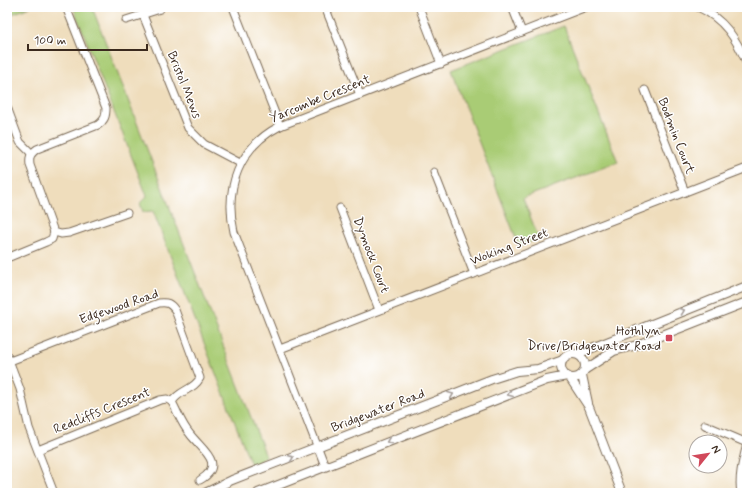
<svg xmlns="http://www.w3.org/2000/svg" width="754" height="500" font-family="Mynerve,sans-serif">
<rect width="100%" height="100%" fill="#fff"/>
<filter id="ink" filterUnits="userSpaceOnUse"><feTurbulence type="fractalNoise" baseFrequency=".025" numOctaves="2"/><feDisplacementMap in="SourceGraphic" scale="8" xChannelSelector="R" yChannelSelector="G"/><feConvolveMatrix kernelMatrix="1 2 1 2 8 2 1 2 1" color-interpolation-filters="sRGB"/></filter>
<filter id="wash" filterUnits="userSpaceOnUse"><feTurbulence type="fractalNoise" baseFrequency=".012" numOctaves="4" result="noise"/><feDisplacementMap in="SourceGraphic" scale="16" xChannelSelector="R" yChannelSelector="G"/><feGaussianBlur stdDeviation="0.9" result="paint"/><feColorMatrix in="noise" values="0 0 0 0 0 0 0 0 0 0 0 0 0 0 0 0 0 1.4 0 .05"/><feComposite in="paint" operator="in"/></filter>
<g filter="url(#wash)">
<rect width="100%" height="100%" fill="#efddbc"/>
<g fill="#a9cc75" stroke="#727b4a">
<path d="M7,7H30L7,16Z"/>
<path d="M73,7H92L266,456L252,467L153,211L143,212L140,203L147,196Z"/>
<path d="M564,26L618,162L523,198L539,239L519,246L451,70Z"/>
</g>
</g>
<g filter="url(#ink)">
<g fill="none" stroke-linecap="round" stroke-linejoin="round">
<defs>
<g id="minor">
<path d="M233,7L280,126"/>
<path d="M325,7L360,95"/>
<path d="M419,7L441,64"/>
<path d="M512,7L522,32"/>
<path d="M698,7C724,19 736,38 747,64"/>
<path d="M143,15L188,128L204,144L240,163"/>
<path d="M126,20L160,9"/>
<path d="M645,90L685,192"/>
<path d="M7,107L20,142L31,153"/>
<path d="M434,172L474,274"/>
<path d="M340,208L379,310"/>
<path d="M54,232L61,234L69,233L127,213"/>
<path d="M7,258L46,242L52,239L54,232L30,165C29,157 30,154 37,149L98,125C105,120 106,116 106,108L66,7"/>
<path d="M280,349L747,168"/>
<path d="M7,355L20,389L29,428L54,493"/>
<path d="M10,361L159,303C167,302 170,303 175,310L200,378C194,390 179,390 172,402"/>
<path d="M705,425L747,443"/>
<path d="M38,450L160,400L167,399L172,402C178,413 182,425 190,434C201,449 227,464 200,480"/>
<path d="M325,466L234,232C224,188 239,147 280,126L586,7"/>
<path d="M741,493C738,477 743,460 747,444"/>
</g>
<g id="tertiary">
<circle cx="573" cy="366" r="12"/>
<path d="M577,354L747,286"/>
<path d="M586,369L614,351L637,345L747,302"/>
<path d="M582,375L588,403"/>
<path d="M570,378L589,407L622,493"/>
<path d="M205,493L232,480L492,379L517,371L538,369L563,360"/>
<path d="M258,493L547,380L567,376"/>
</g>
</defs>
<use href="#minor" stroke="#7a6955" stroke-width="9"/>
<use href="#tertiary" stroke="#7a6955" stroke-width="10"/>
<use href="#minor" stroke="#fff" stroke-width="7"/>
<use href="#tertiary" stroke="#fff" stroke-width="8"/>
</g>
<defs><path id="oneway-chevron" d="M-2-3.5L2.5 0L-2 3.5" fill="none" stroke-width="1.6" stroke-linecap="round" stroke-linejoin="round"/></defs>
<g stroke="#a79f9a">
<use href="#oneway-chevron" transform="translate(682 311) rotate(-21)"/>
<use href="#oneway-chevron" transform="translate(510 394) rotate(159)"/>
<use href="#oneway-chevron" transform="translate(451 395) rotate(-21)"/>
<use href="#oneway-chevron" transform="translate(389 441) rotate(159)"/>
<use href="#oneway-chevron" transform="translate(291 458) rotate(-21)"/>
</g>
</g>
<rect fill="#d1495b" stroke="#fff" stroke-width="1.5" x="665" y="334" width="8" height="8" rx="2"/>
<g text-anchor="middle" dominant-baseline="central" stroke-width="3" stroke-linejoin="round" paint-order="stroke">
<g font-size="13" fill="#3b2a1e" stroke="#fff">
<text transform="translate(184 85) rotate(68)">Bristol Mews</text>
<text transform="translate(320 99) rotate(-22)">Yarcombe Crescent</text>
<text transform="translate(676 136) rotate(69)">Bodmin Court</text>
<text transform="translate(509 247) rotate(-21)">Woking Street</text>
<text transform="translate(371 255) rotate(69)">Dymock Court</text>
<text transform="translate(119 307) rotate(-19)">Edgewood Road</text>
<text transform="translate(102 411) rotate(-22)">Redcliffs Crescent</text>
<text transform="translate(378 411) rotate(-21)">Bridgewater Road</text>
</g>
<g font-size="13" fill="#3b2a1e" stroke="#fff" text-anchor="end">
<text x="661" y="331">Hothlyn<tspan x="661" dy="15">Drive/Bridgewater Road</tspan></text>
</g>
</g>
<rect width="754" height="500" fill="none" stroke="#fff" stroke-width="24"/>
<g transform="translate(708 454) rotate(60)"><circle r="19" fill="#ffffff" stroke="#b1aaa5"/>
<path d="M0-3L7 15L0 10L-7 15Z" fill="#d1495b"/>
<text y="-6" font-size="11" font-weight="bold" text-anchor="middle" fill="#3b2a1e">N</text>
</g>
<path d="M28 44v6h119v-6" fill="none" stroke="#3b2a1e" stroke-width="2"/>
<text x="34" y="44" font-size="12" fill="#3b2a1e" stroke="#ffffff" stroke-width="3" paint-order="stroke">100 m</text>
</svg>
